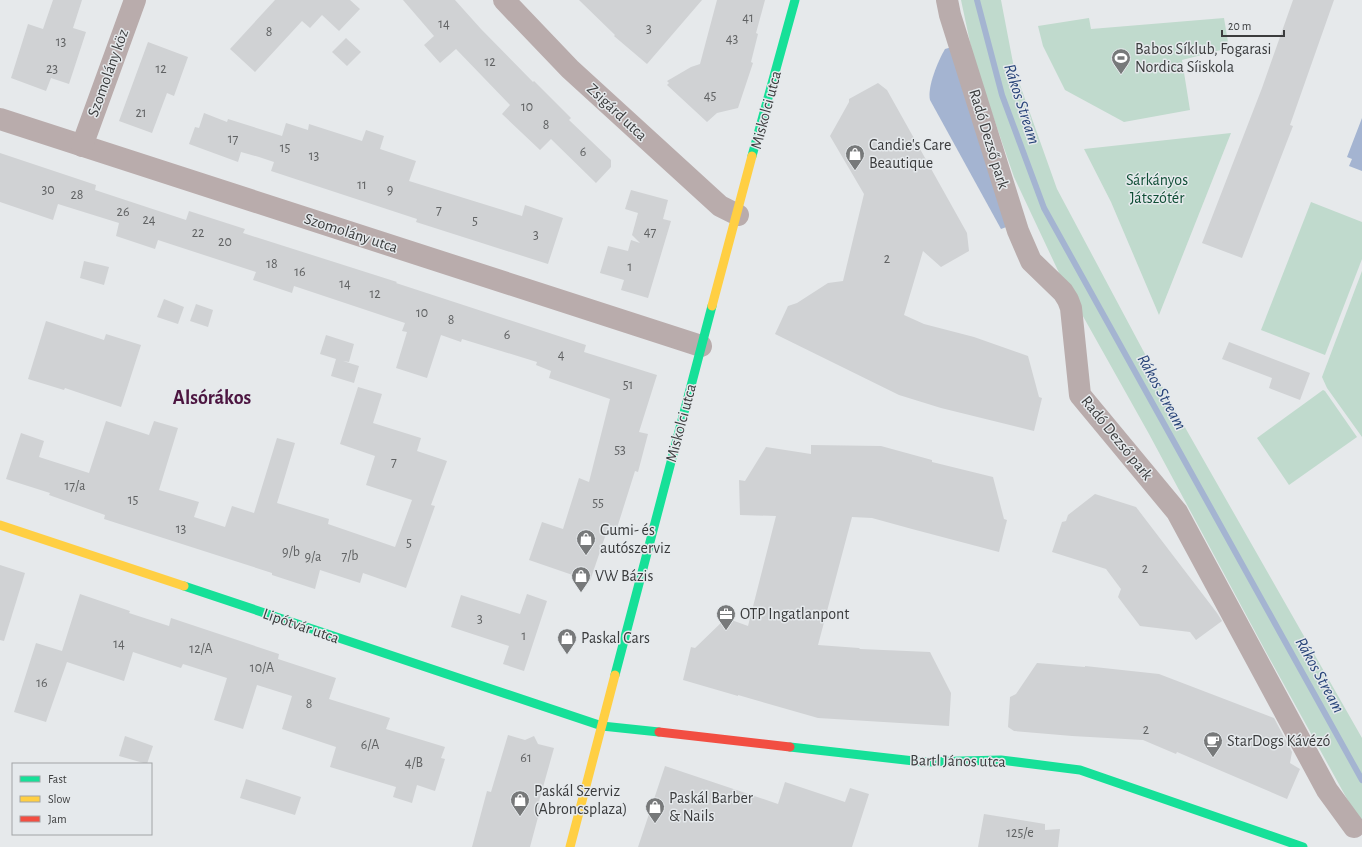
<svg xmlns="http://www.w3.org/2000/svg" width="1362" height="847" font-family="'Alegreya Sans',sans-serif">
<rect width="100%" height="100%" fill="#e6e9eb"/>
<g fill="#c0dacd">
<path d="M961,0H1001L1014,68L1057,189L1170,401L1362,738V826L1266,652L1149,434L1061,277L1014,177L974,61Z"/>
<path d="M1089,18L1091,29L1224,18L1229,48L1182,60L1190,110L1124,122L1065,90L1043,46L1038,26Z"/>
<path d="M1231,133L1159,315L1111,202L1084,149Z"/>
<path d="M1311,202L1362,222V259L1325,355L1261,330Z"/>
<path d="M1362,271V437L1327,388L1322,377Z"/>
<path d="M1323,390L1325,391L1357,437L1289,485L1257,438Z"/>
</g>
<g fill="#a4b4d1">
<path d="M952,47L1009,226L1001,229L930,100C927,87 938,61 945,49Z"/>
<path d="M1362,118V171L1349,166L1352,159L1347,157Z"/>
</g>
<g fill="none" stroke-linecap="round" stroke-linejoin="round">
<path stroke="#a4b4d1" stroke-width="6" d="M977,0L1002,95L1044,208L1362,780"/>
</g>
<g fill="#d0d2d4">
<path d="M53,0H82L73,28L86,32L69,84L51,78L46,91L11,78L28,24L43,29Z"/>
<path d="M275,0H350L360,9L339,31L322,15L310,28L302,21L255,72L230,49Z"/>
<path d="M403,0H455L481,29L533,82L534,81L571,118L569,120L611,160V167L596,183L551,139L540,150L502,114L510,105L456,49L440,63L424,45L434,36Z"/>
<path d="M579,0H702L647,64L614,36L615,35Z"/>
<path d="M717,0H765L756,33L758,34L751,62L753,63L738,108L717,113L707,122L667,85L669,83L667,81L691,67L700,64Z"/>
<path d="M1293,0H1334L1290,125L1293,126L1242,258L1202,243L1262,88Z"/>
<path d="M346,38L361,52L347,66L332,52Z"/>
<path d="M148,42L188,57L174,96L167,93L152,133L119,121Z"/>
<path d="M878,83L887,90L967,233L969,251L941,267L923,251L904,315L924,324L974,337L1028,356L1039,397L1042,398L1034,431L941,408L899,395L775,334L788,306L797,303L828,283L843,281L864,194L830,136L849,102V99Z"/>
<path d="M204,113L227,122L228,119L282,136L286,123L308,130L309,124L362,141L366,130L384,136L380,149L416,161L409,181L522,216L525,205L563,218L548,264L416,222L417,219L271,171L274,162L259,157L241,152L238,162L189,144L195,127L199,128Z"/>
<path d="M0,153L96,185L95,190L186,220L189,211L245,229L243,233L397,282L396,283L586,345L584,352L657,375L639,432L648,434L638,472L635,471L617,528L609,525L590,581L529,560L542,522L563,529L579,478L589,482L610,399L549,378L551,371L536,365L537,362L462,339L461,342L441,335L427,378L396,368L407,332L402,331L405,323L294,286L292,293L253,280L256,272L158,240L155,249L116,236L119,223L58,204L53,220L0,202Z"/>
<path d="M631,190L668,200L663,219L671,221L648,298L621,290L624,280L600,273L608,246L628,251L631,240L640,243L632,235L638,213L625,209Z"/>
<path d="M84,261L109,267L104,285L80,278Z"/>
<path d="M164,299L184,307L178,324L157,317Z"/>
<path d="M196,304L213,310L208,327L190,321Z"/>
<path d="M46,321L104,340L106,334L141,345L121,407L65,388L64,390L28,379Z"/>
<path d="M326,335L354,344L349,362L343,361L359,366L354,383L331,376L336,359L320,354Z"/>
<path d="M1229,342L1310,373L1300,400L1269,388L1272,378L1222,359Z"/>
<path d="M358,387L382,394L373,423L421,438L417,451L447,461L431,505L435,506L406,588L363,573L360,583L320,570L315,589L272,575V573L104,519L105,515L49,495L50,493L6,479L21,433L44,441L39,457L89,473L106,421L149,435L154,421L178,428L159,490L199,502L194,517L225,527L232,506L254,513L277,438L295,443L277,503L329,519L328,524L395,547L412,500L366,485L375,456L340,444Z"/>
<path d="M811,445L881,446L932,460V462L993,477L1004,519L1007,520L999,552L912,529L872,518L852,517L818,645L859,648L860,649L930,652L951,693L949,726L818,718L738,695V696L683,680L691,647L695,648L726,618L748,626L776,516L740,515L739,480L745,481L766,447L811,454Z"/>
<path d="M1095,494L1136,507L1217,613L1222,621L1196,640L1190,632L1140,626L1118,597L1121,589L1106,569L1052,552L1062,522L1066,521L1068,515Z"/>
<path d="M0,565L25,573L4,641L0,640Z"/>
<path d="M80,594L130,611L129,613L169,626L171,618L279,654L278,659L336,678L329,699L390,718L386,729L445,747L441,758L445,759L435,791L417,785L412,803L393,797L396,787L330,767L336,747L282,729L292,696L257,685L243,729L214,720L227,678L183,664L181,668L133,652L124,681L67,662L46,722L14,712L36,643L62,651Z"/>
<path d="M527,594L547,601L524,671L503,664L509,646L451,627L461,595L520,614Z"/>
<path d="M1037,663L1085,667V666L1159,674L1274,718L1292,752L1290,763L1300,769L1287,799L1177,752L1176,754L1143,740L1072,736L1014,731L1008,727L1010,697L1016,694Z"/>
<path d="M508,735L525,740L534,736L538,744L554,748L538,805L541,806L530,847H472L487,791L491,792Z"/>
<path d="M125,736L153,746L147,764L119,756Z"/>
<path d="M665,766L778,804L785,782L845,802L850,788L869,794L852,847H638Z"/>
<path d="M246,779L301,797L295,815L240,798Z"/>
<path d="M984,814L1045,824V830L1060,829L1058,847H978Z"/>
</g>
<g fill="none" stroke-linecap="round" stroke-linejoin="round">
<g stroke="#b9acac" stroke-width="22">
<path d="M504,0L570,69L720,206L738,215"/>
<path d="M947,0L950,15L1018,231L1031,261L1063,292L1068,300L1071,308L1080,395L1177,512L1327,790L1354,827"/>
<path d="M0,119L701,346"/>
<path d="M82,146L135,0"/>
</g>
<g stroke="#16e098" stroke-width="9">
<path d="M752,156L795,0"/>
<path d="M184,586L602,726L659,732"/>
<path d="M615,675L712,306"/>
<path d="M790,747L923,762L1001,760L1080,770L1303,847"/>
</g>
<g stroke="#ffcf43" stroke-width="9">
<path d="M712,306L752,156"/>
<path d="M0,525L184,586"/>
<path d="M570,847L615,675"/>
</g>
<path stroke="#f24e42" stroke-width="9" d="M659,732L790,747"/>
</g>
<defs>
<symbol id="stadium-pin" viewBox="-11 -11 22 30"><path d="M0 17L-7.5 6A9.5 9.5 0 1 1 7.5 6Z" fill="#77797a" stroke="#e5e9ec"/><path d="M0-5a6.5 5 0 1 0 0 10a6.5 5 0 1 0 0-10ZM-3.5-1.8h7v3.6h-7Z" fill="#fff"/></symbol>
<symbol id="shop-pin" viewBox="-11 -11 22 30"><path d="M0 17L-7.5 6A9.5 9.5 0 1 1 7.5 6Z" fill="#77797a" stroke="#e5e9ec"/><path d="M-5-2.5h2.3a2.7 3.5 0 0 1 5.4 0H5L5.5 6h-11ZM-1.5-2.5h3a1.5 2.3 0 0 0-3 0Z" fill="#fff"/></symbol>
<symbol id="office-pin" viewBox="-11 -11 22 30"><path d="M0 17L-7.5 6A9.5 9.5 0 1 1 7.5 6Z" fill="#77797a" stroke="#e5e9ec"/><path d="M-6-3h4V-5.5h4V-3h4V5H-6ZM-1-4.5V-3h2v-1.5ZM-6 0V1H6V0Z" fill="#fff"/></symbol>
<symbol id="cafe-pin" viewBox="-11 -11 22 30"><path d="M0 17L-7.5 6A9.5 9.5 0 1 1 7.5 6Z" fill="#77797a" stroke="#e5e9ec"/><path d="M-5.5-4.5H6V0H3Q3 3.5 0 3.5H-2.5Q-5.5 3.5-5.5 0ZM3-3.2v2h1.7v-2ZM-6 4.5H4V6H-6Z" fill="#fff"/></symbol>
</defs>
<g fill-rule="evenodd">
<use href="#stadium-pin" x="1110" y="47" width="22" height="30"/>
<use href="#shop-pin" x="844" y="143" width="22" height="30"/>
<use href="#shop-pin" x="575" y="528" width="22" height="30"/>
<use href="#shop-pin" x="570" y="565" width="22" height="30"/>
<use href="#office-pin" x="715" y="603" width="22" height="30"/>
<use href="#shop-pin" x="556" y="627" width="22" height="30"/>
<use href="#cafe-pin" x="1202" y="730" width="22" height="30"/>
<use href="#shop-pin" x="509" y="789" width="22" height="30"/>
<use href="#shop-pin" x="644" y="796" width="22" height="30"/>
</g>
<g text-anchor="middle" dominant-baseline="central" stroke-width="3" stroke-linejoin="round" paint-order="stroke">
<g font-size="14" fill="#606263">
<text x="748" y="18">41</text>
<text x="444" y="24">14</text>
<text x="649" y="29">3</text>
<text x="269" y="32">8</text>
<text x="732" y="39">43</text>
<text x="61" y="42">13</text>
<text x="490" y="62">12</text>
<text x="52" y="69">23</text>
<text x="161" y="69">12</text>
<text x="710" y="96">45</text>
<text x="527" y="107">10</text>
<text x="141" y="113">21</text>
<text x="546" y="125">8</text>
<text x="233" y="139">17</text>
<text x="285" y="148">15</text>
<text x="583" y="152">6</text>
<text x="314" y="156">13</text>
<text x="362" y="185">11</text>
<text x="48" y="190">30</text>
<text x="390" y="190">9</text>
<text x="77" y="195">28</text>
<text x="439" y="210">7</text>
<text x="123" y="212">26</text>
<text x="149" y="220">24</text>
<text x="475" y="221">5</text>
<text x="650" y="232">47</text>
<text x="198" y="233">22</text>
<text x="536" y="235">3</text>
<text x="225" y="242">20</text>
<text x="887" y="259">2</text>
<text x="272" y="264">18</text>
<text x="630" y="267">1</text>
<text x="300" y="272">16</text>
<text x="345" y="284">14</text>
<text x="375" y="294">12</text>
<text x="422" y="313">10</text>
<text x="451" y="320">8</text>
<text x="507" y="335">6</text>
<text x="561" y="355">4</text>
<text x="628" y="385">51</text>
<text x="620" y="450">53</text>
<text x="394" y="462">7</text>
<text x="75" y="486">17/a</text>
<text x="133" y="500">15</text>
<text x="598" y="503">55</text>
<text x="181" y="529">13</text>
<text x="409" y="543">5</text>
<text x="291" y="552">9/b</text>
<text x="350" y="556">7/b</text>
<text x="313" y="557">9/a</text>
<text x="1145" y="569">2</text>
<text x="480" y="619">3</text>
<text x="524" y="636">1</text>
<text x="119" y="644">14</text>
<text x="201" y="649">12/A</text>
<text x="262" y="668">10/A</text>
<text x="42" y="683">16</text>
<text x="309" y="704">8</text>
<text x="1146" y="730">2</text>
<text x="370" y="745">6/A</text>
<text x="526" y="758">61</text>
<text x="414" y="763">4/B</text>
<text x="1020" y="833">125/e</text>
</g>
<g font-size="16" fill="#3b3c3d" stroke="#e5e9ec" text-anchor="start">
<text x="1135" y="49">Babos Síklub, Fogarasi<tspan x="1135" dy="18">Nordica Síiskola</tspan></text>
<text x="869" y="145">Candie's Care<tspan x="869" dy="18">Beautique</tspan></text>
<text x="600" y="530">Gumi- és<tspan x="600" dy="18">autószerviz</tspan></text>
<text x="595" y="576">VW Bázis</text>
<text x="740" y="614">OTP Ingatlanpont</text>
<text x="581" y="638">Paskal Cars</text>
<text x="1227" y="741">StarDogs Kávézó</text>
<text x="534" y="791">Paskál Szerviz<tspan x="534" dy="18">(Abroncsplaza)</tspan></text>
<text x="669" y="798">Paskál Barber<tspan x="669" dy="18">&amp; Nails</tspan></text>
</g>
<g font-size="16" fill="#3b3c3d" stroke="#e5e9ec">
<text transform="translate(108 73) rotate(-70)">Szomolány köz</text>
<text transform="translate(766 110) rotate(-75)">Miskolci utca</text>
<text transform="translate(617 112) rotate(43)">Zsigárd utca</text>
<text transform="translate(989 139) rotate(73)">Radó Dezső park</text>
<text transform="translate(351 233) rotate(18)">Szomolány utca</text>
<text transform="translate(681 423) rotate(-75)">Miskolci utca</text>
<text transform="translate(1117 438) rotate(51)">Radó Dezső park</text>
<text transform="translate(301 626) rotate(19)">Lipótvár utca</text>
<text transform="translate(958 761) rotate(1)">Bartl János utca</text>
</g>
<g font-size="16" fill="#0f4e35" stroke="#e5e9ec">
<text x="1157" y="180">Sárkányos<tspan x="1157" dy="18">Játszótér</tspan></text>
</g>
<g font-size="17" font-style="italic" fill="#284479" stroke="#e5e9ec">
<text transform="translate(1022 104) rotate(72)">Rákos Stream</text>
<text transform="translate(1162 392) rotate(61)">Rákos Stream</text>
<text transform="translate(1320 675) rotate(61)">Rákos Stream</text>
</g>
<g font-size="20" font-weight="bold" fill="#4c1540" stroke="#e5e9ec">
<text x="212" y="398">Alsórákos</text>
</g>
</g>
<rect x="12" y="763" width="140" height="72" fill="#e5e9ec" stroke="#a1a4a6"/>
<rect x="20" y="776" width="20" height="6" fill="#16e098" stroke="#a1a4a6"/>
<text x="48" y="783" font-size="12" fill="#3b3c3d">Fast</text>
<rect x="20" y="796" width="20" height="6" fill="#ffcf43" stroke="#a1a4a6"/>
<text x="48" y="803" font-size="12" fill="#3b3c3d">Slow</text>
<rect x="20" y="816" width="20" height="6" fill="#f24e42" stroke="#a1a4a6"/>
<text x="48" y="823" font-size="12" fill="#3b3c3d">Jam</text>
<path d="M1222 30v6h62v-6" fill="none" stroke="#3b3c3d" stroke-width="2"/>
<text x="1228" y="30" font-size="12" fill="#3b3c3d" stroke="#e5e9ec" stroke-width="3" paint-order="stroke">20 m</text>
</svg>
